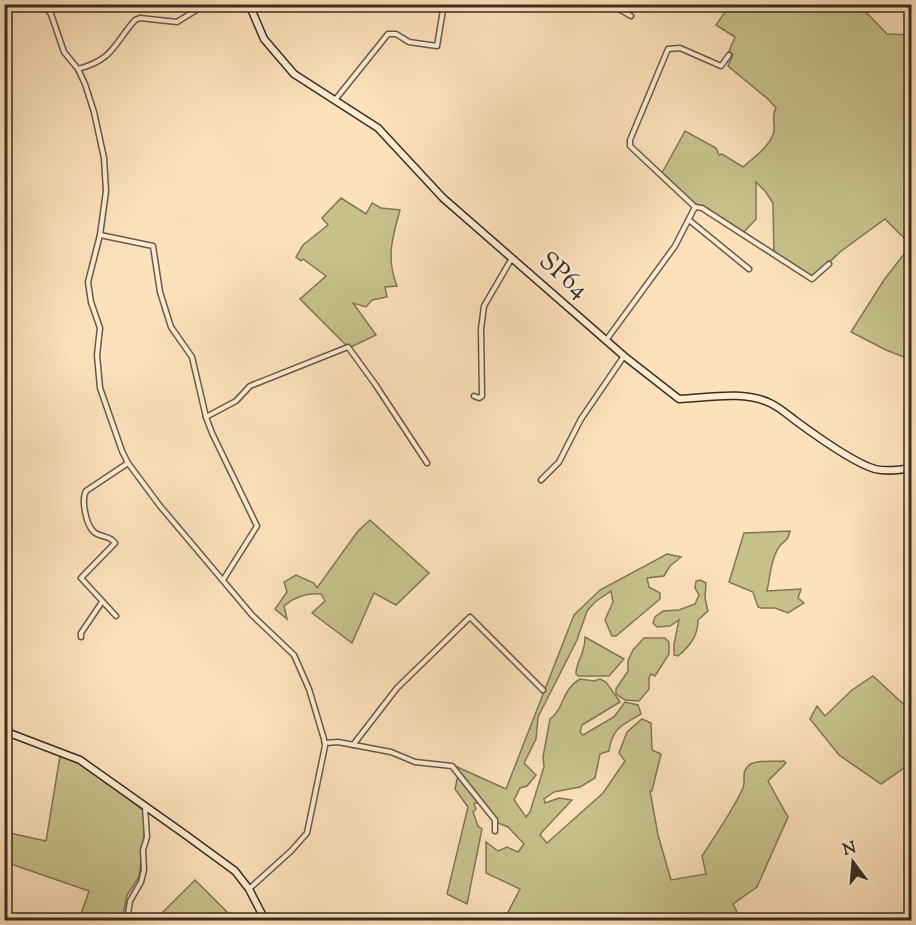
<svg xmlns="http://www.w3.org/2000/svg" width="916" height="925" font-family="'Sorts Mill Goudy',serif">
<rect width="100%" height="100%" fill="#fce1bb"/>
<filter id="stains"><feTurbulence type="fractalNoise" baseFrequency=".00333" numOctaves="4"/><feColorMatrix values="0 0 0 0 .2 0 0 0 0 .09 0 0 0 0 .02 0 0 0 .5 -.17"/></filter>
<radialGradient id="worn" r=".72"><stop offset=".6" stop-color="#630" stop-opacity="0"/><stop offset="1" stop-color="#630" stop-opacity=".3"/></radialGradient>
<g fill="#c6c18b" stroke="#807756" stroke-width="1.5">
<path d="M724,5H868L863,9L887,34L911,35V360L886,350L851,332L884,280L911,245L885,219L840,252L816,275L809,278L774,257L773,203L765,191L756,182V219L743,233L695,205L662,173L685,131L716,148L719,155L722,154L743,167C753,158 771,146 774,131C775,123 771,116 776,108L768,99L728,66L733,55L729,51L735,37L716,25L728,8Z"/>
<path d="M341,198L366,214L372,203L381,208L400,210C392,239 386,258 397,286L385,287L387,297L372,300L366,307L353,303L376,335L351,347L347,346L300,299L326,276L303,259L301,261L296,257L303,245L328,225L322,218Z"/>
<path d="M370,520L429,573L396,605L374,593L352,643L312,613L325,601L321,594C307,593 295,596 284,606L287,619L275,609L287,592L284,582L296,575L314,583L317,588L358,531Z"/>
<path d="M790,531C787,543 785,539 779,547C771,559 770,577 767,591L801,589L798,598L804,603L788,613L775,608H761L758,607L753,592L729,582L744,533Z"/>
<path d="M667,554L681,557L670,566L664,576L647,578L649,587L660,593V599L616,636H612L605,620L613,602L611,591L595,602L587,611L577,640L538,717L536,739L524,763L536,775L527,786L520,788L514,800L526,817L530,812L544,767L543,757L550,719C565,708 561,690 580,679L594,681L600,679L606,682L620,702L582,725L580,732L583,735L614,717L625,702L638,705L641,714C622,725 612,728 609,751L600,754L595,778L580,787L554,792L544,799L545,803L559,798L572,800L542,832L540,835L547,843L603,793L625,761L619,753L627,732L642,719L651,723L652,750L661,754L652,791H650L658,835L671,880L706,874L702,856C716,834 732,812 743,788C746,780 741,773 748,766C754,759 774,762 784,761L786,763L768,781L788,817L757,887L733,904L741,920H504L520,889L486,873V842L498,851L507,847L518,852L524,844L508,827L498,823L481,801L474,804L476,809L473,812L478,826L482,829L467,904L447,894L468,807L455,789L458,775L453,768L455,766L506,789L574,615L600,590Z"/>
<path d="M700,580L706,583L705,598L708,611L698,620C698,636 690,646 678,656L674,655V644L679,620L670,626L657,627L653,623L655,617L663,611L679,610L695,604L699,595L695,588L696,581Z"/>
<path d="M585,637L624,659L609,676H578L576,674C576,660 585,656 585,637Z"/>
<path d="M644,638H665L669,642V654L655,676L651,674L649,678V689L639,701L625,700L616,694V689L628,671V661L633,650Z"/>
<path d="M873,676L911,711V763L881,784L839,755L810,719L817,706L825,716L852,690Z"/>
<path d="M60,756L84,765L143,810L145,827L139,877L127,895L122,920H79L89,891L5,862V832L46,841Z"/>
<path d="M195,880L235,920H155Z"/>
</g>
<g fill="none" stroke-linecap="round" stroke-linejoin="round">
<defs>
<g id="street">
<path d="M42,4L51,14L64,52L78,69L85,84L94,112L104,158L106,191L100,235L88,282L91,302L100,328L97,355L100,388L122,451L128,463L160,506L252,615L294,655L309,689L324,739L325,746L307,833L291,851L249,889"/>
<path d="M610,4L631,16"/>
<path d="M78,69C114,59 113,45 135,20L140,18L177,22L206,4"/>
<path d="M335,100L388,34H396L409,42L437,46L444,4"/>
<path d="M695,207L702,208L812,279L829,264"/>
<path d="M689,220L749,269"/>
<path d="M100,235L153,246L160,292L171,327L192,357L206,417L212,433L257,526L223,580"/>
<path d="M607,339L675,246L695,207L630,146V140L668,49L680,48L721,66L729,55"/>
<path d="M474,396L479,398L482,396L481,329L484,306L512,258"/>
<path d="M206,417L236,401L250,386L348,347L375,384L427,463"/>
<path d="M541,480L559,462L581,419L624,356"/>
<path d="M116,616L81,578L115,543C110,535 101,538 94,532C86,525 81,500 86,491L128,463"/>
<path d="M81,637V633L102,602"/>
<path d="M325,743L338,742L391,752L415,762L452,766L495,820V831"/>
<path d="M353,745L397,688L470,617L543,690"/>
<path d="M127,920L130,901L141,882L144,870L143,850L147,837L145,807"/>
</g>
<g id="secondary">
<path d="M249,4L264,39L294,74L378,128L443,198L624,356L679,399C707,398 743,390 770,403C779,407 788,415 796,421C815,435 854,463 875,469C887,472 900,470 912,468"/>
<path d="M4,731L80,760L183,833L235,871L249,889L265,920"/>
</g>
</defs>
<use href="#street" stroke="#6a5a48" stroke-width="7"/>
<use href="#secondary" stroke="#3a2d22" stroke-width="9"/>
<use href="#street" stroke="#fdecd3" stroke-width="4"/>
<use href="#secondary" stroke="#fdecd3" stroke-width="6"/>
</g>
<g text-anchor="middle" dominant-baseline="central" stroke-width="5" stroke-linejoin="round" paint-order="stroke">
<g font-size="26" fill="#3a2d22" stroke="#fdecd3">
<text transform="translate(563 276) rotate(41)">SP64</text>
</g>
</g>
<rect width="916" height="925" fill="none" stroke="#fce1bb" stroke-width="24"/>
<rect x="6" y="6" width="904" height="913" fill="none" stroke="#3a2d22" stroke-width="3"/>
<rect x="12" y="12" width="892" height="901" fill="none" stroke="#3a2d22" stroke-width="1.5"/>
<g transform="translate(853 862) rotate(344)" stroke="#fdecd3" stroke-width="4.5" paint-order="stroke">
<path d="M0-4.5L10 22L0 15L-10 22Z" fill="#3a2d22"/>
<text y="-9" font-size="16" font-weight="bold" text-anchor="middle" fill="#3a2d22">N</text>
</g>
<rect width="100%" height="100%" filter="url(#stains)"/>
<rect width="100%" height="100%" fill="url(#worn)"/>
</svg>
